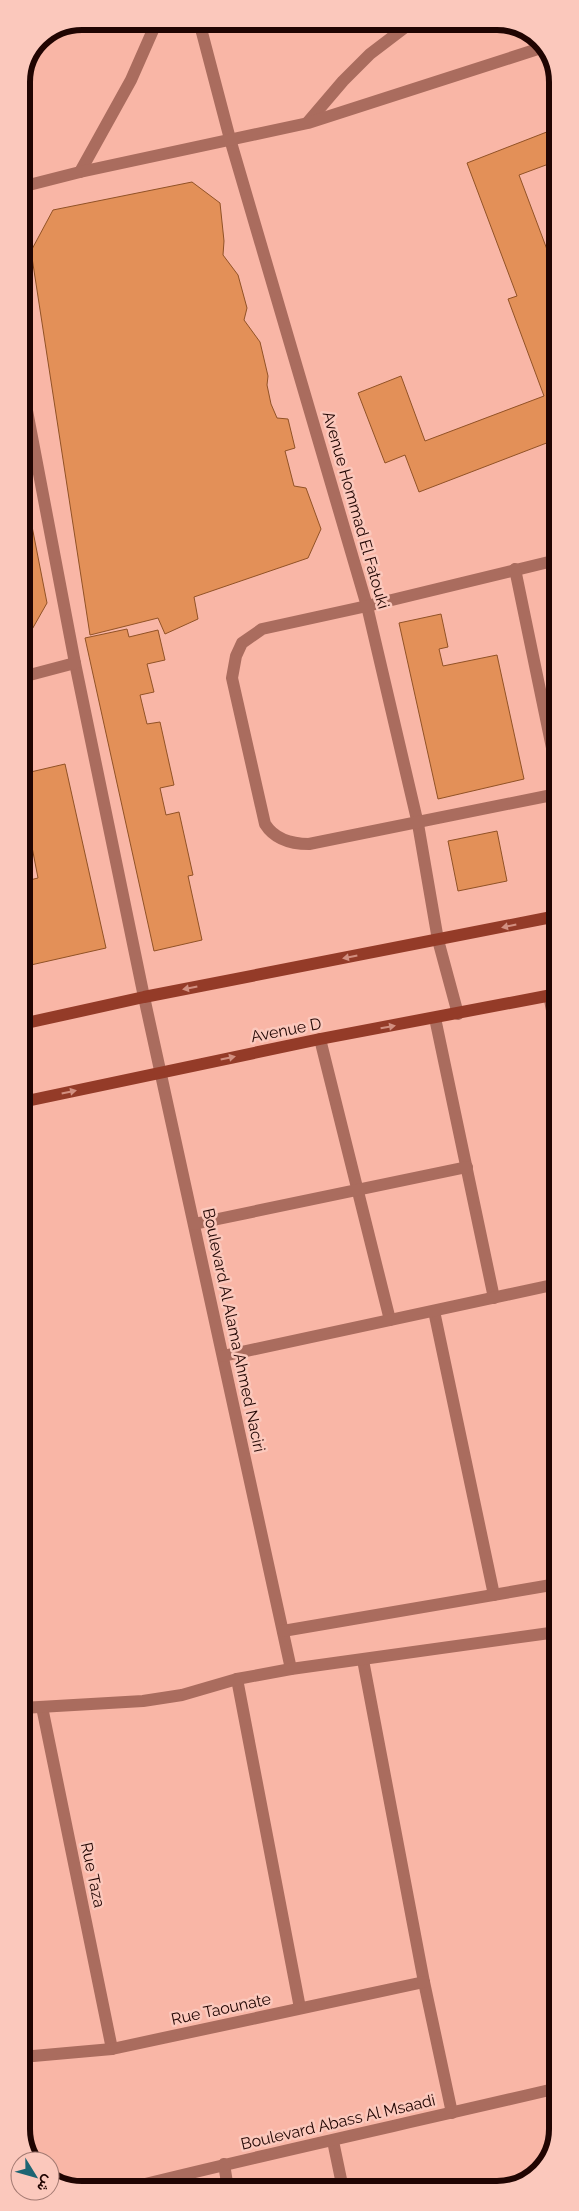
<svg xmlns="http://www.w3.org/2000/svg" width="579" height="2211" font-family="Raleway,Vazirmatn,sans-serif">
<rect width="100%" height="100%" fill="#f9b6a6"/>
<g fill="#e39058" stroke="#915226">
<path d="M557,128V166L554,162L519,175L557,276V427L555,428L557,439L419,492L405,455L385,463L358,393L401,376L425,441L544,396L508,299L517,296L467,163Z"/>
<path d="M192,182L220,203L224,241L223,255L238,275L247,308L244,320L260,342L268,376L267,385L271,404L277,418L288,419L295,448L285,451L294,486L306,488L321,529L308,558L194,597L198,619L165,634L158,618L90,635L31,251L53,210Z"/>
<path d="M21,470L47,603L30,633L22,635Z"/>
<path d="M441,614L448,647L439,649L443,666L497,655L524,779L438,799L399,623Z"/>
<path d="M127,629L129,637L158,630L165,660L147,664L154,692L140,695L147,724L160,722L174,785L160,788L166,815L179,812L193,875L188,876L202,940L154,951L85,638Z"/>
<path d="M65,764L106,948L22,967V882L38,878L32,847L22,850V774Z"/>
<path d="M497,831L507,881L458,891L448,841Z"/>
<path d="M543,2168L509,2189H475Z"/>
</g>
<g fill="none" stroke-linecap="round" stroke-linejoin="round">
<path stroke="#aa6c5e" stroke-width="12" d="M80,172L131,80L157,21"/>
<g stroke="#aa6c5e" stroke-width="12">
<path d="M199,21L230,139L367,606L418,824L438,940L458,1014"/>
<path d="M308,122L343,81L370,54L412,22"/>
<path d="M21,187L80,172L308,123L544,47"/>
<path d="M21,379L75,663L144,997L291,1669"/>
<path d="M557,560L367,606L262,629L242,643L236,656L232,678L265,824C275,840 292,844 309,844L557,794"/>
<path d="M515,569L557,772"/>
<path d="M22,677L75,663"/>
<path d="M549,995L557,1035"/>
<path d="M435,1018L494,1298"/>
<path d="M320,1039L390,1320"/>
<path d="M194,1224L467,1167"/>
<path d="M434,1311L494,1595"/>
<path d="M223,1356L557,1284"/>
<path d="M283,1631L557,1584"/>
<path d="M363,1660L424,1982L452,2113"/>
<path d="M237,1679L300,2008"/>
<path d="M42,1707L112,2049"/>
<path d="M22,1708L143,1701L182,1695L237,1679L291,1669L557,1632"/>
<path d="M22,2057L112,2049L424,1982"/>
<path d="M333,2141L343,2189"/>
<path d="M224,2164L228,2189"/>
<path d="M125,2189C269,2153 414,2122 558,2088"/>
</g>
<g stroke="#943b28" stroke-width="12">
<path d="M22,1024L144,997L557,916"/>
<path d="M22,1102L320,1039L557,994"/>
</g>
</g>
<defs><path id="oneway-solid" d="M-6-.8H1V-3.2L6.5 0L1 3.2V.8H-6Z" transform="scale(1.25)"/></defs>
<g fill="#d29081">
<use href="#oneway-solid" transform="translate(509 926) rotate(168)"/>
<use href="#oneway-solid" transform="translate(350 957) rotate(169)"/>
<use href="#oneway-solid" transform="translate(190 988) rotate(169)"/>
<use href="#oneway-solid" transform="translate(388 1027) rotate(-10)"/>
<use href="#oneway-solid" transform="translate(228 1058) rotate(-12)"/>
<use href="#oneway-solid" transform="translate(69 1092) rotate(-12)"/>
</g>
<g text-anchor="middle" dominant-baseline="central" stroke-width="5" stroke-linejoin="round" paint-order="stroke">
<g font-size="16" fill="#200502" stroke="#fbc8bc">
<text transform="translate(356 510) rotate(74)">Avenue Hommad El Fatouki</text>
<text transform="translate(286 1030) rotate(-11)">Avenue D</text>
<text transform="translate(234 1330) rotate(78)">Boulevard Al Alama Ahmed Naciri</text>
<text transform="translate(93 1875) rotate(78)">Rue Taza</text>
<text transform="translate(221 2009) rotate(-12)">Rue Taounate</text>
<text transform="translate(338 2122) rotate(-13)">Boulevard Abass Al Msaadi</text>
</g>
</g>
<path d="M0 0H579V2211H0ZM82 30H497A52 52 0 0 1 549 82V2129A52 52 0 0 1 497 2181H82A52 52 0 0 1 30 2129V82A52 52 0 0 1 82 30Z" fill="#fbc8bc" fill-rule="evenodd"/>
<path fill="none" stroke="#200502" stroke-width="6" d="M82 30H497A52 52 0 0 1 549 82V2129A52 52 0 0 1 497 2181H82A52 52 0 0 1 30 2129V82A52 52 0 0 1 82 30Z"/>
<g transform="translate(35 2176) rotate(127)"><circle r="24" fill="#fbc8bc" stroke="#a37a72"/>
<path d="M0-4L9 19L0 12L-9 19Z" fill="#1d6573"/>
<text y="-8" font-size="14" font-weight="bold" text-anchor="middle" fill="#200502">ش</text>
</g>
</svg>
